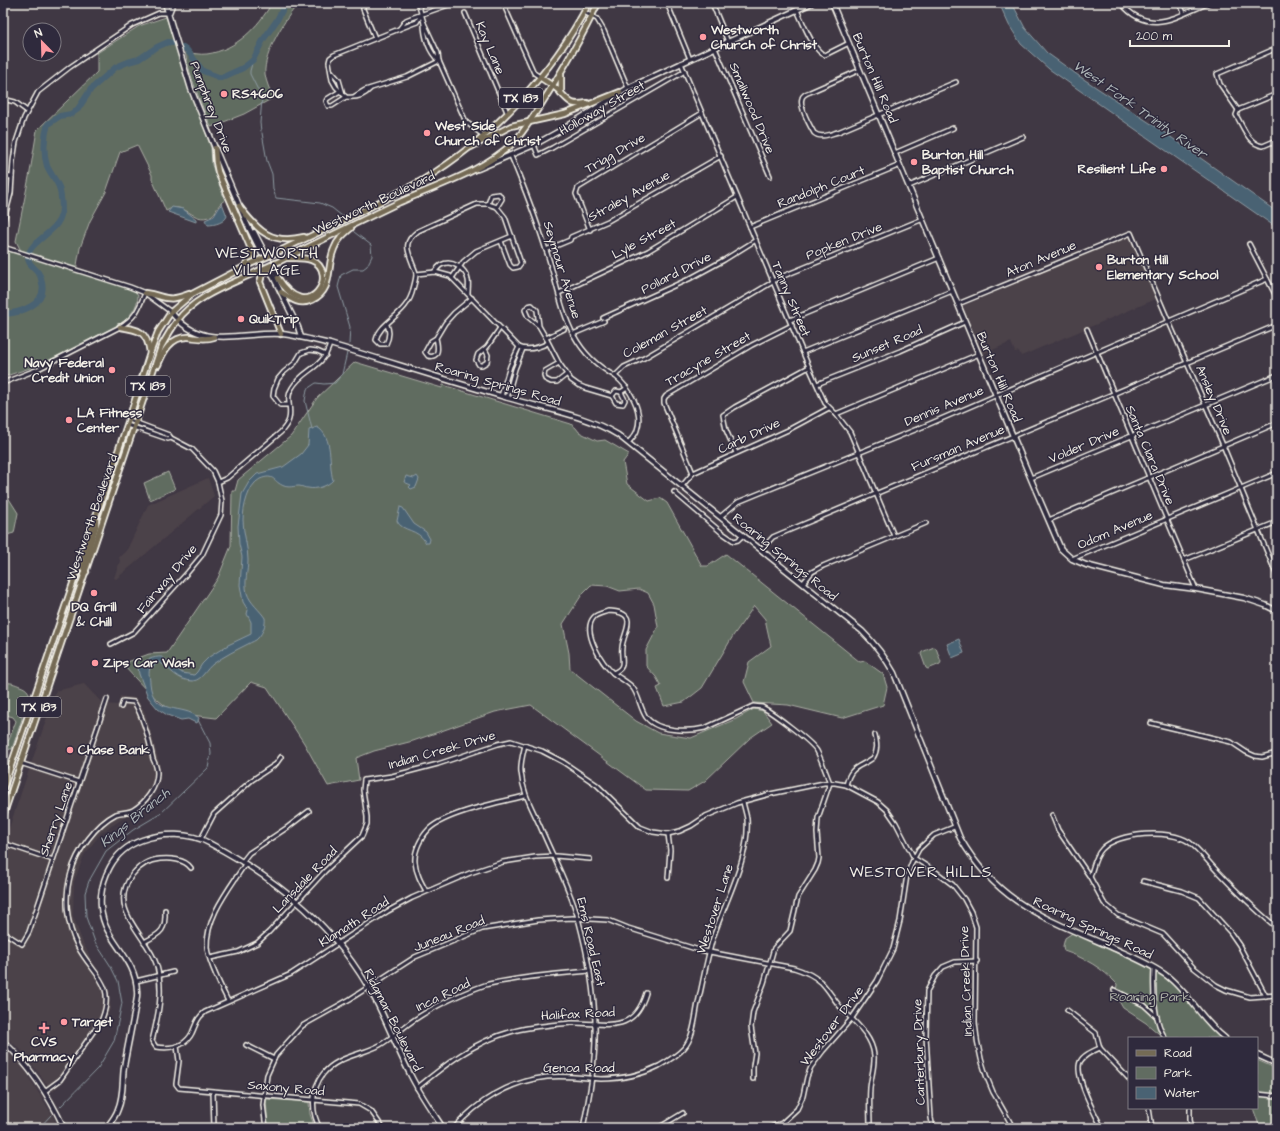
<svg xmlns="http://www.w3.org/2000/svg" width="1280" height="1131" font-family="'Architects Daughter',sans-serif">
<rect width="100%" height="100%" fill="#403844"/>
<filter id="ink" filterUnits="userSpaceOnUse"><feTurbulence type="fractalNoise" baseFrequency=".025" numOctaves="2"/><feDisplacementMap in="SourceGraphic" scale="8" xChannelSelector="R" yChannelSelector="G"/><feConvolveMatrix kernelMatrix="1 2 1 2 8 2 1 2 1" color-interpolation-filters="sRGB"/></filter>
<g filter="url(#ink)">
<g fill="#4c4249">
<path d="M1129,236L1156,299L1021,356L1019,351L1015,352L1011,342L983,354L963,306Z"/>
<path d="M208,478L214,496L116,579L114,578L120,561L119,557L126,552L148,505Z"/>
<path d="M84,684L103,704L119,705L120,696L136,698L145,712L160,765L159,783L145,804L101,833L84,855L74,882L73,916L83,943L108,990L111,1008L86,1048L53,1092L20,1049L3,1035V846L56,691Z"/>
<path d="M3,1048L20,1063L53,1116L58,1128H3Z"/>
</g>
<g fill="#616c61" stroke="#aaaea4">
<path d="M272,3H299C286,17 263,54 265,74C266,82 270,90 273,98L244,114L211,127C201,103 190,78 185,52C192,53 200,55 207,54C236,50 258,27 272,3Z"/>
<path d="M166,17L211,148L212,165L225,200C217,204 217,213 211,216C192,225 186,199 166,211L152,179V175L137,145L120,152L106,192L90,221L80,248L76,271L133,289L138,295C138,307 130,317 120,324L42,364L3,377V249L23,255L16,241L30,172L37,130L97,72V53L139,26Z"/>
<path d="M355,362L442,388L443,385L571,424L576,428L579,432L597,441L605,440L629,454L623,462L627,484L649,501L660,498L667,503L702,566H708L726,554L860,662L865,661L883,674L887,687L883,705L842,718L788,705L754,703L744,682L749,662L771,646L765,619L754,606L733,636L702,688L684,702L664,706L657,688L661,686L656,677L646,666V650L658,627L654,604L648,593L639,589L620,591L607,586L591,585L583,593L563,624L569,653L570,669L636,721L658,733L691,738L736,719L754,709L763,711L772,723L750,738L705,781L688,791L646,790L531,705L495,712L413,741L374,751L356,758L359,780L328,786L304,743L267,687L251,682L216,718L174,713L148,692L122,664L149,654L167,653L218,578L231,546L232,491H235L238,480L291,436L317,398Z"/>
<path d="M168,472L175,489L150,500L144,483Z"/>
<path d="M3,486L6,494L18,513L14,533L3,536Z"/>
<path d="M934,647L936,648L941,662L940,664L928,669L926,668L921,654L922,652Z"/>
<path d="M5,683C11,682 15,684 20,686C36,691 27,704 23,715L20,714L19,716L22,717V719L12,749H10L4,752L3,741L6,742L9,740L16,721L13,717L3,714V684Z"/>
<path d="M1074,932C1090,939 1105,948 1121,955C1137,962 1153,968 1167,979C1188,995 1201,1020 1221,1038H1164L1146,1023L1123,1008L1116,996L1117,984C1102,968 1085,958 1064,951L1063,946L1065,938Z"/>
<path d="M1257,1060L1277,1069V1127L1276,1128H1260L1253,1108H1257Z"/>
<path d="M266,1099L309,1102L310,1114L315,1128H268Z"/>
</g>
<g fill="#496273" stroke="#8d9ba2">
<path d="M999,3H1012L1025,28L1047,53L1079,76L1165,133L1277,212V228L1049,69L1021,44L1009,25Z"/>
<path d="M222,203L227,216C225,222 215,225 208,225L205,220L214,216Z"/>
<path d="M172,207L183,209L196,219V222L168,212Z"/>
<path d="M317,427C334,437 328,463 333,480C328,486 316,490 308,488C304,488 302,486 299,486C293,486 290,488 284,486C273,482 275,473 260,479C248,485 243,508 243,520C243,533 248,546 248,560C248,571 244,582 247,593C250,603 260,610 265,618C266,624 263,633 258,638C256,641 251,642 248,644C236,650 224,656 213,664C206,669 202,680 193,681C177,681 171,669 159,662L150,668C148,673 150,678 150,683C153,717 183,703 199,718L198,722L196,723L188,719L181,720L167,715L158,709L148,697L139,674L138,667C143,661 154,656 162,657L182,673L194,675L197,672L202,664L209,657L228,645L251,634V622L247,614L248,610L243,602L240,585L242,557L239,544L238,526L242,494L249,482L257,474L283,467L301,454L308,445L309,430Z"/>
<path d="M406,476L414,478L417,476L419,479L416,487L411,489L409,487L411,485L404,482Z"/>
<path d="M400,507L403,508L414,524L426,532L430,539L429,543H426C418,528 402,532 397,521Z"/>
<path d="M959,639L964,653L952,658L947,644Z"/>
</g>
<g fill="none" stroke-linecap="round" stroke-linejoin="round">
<g stroke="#8d9ba2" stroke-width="1">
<path d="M253,60L250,71V74L262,98L260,123L261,131"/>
<path d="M262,133L267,161L272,174L273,189L276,198L320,203L332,208L342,216"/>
<path d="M349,344L350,327L338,287L341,275L353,269H363L367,266L372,256L371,245L354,232"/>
<path d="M312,429L305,401L307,389L316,383L324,384L335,383L342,374L347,353"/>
<path d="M60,1107L98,1068L114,1041L122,1003L118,981L110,965L95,942L86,917L85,893L89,881L106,851L133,830L160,814L208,768L211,754L210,743L198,720"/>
<path d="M39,1128L51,1115"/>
</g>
<g stroke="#496273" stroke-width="6">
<path d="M183,47L187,50L203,71L221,78L243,68L253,60L263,40L277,20L286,3"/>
<path d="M3,314C20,313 47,305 42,283C41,280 41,276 39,274C36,268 27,264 28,257C29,241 57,233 61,215C63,208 61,194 59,187C56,180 50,173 47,166C43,153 44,136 48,124L60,116L71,114L78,109L91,89L116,67L128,62L139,59L157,47L168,42L172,43"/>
</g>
<defs>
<g id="street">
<path d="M363,3V9L375,38"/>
<path d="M418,3L424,23L438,53L439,61L466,122L483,135"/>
<path d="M503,3L534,73L540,77"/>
<path d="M667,3L690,59"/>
<path d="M712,3L728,42"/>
<path d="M1121,3C1149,37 1177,16 1209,3"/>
<path d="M1180,3L1184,13"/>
<path d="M797,10C802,20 814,53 825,55L849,43"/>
<path d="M584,12L597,19L604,31L628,88"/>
<path d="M465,13L507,112"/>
<path d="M424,23C424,37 429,52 439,61"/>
<path d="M400,28L406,20L411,18L454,3"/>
<path d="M715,48L770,176"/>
<path d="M1277,48L1217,74L1220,84L1238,110L1277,94"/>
<path d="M681,63L809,367L825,403L836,414L850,432L894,536"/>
<path d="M860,70L810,92C807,93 803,95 802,98C799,106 810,126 814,133C821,139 830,134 838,132L956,82"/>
<path d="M332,72L339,80L343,94"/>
<path d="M370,89C364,96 355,98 346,97L336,87L332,80L329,62L330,58L334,55L409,25L417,22L421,15"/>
<path d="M340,91L327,99L326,101L328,106H332L346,97"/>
<path d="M355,96L365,90L407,77L439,61"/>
<path d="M3,99L15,102L27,111"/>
<path d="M1238,110L1236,115C1243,126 1248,144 1263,146L1277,140"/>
<path d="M534,145L538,155L552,148L685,71"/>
<path d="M895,153L953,128"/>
<path d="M511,156C524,187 536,218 546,250C563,300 563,348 615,376"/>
<path d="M3,176L12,177"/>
<path d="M909,186L1023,137"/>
<path d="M488,204L491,195L499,194L502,199L497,207"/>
<path d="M3,224L11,193L13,161L16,142L24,118L38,92L70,67L132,25L159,13H168"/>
<path d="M750,227L900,165"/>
<path d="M590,230L576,194L578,188L702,113"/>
<path d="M1249,244L1277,298"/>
<path d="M3,247L130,287L145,293L171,312"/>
<path d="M546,250L570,240L571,237L608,221L721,156"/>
<path d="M434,272C436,270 439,266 441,265C452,259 466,269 468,280C469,284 468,289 468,293"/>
<path d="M416,274L435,272L450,276L519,347C528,351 540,347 548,343"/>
<path d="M452,278L463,262L476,251L512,236"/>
<path d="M559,293L648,251L737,197"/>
<path d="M958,304L1131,233L1169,322L1220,438L1277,576"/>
<path d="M603,318L689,279L724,260L756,240"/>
<path d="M790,320L939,258"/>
<path d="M387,325C390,331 389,338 386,344H380L376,340C380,321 408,315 413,289C414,285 416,279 416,274C416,271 414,268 413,265C407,249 403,242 418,231L477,204H488L497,207L505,217L521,263L518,267L513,268L510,265L501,241"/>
<path d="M539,326L528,317L525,310L528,306L532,305L537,310L539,326L546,338L559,363L571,380L578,385L585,388L612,396"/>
<path d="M1087,329L1196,589"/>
<path d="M573,334L604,321"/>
<path d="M436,338C438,346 440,359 428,356L425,352L431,341L436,338L445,323L454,313L472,298"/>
<path d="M546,338L564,329"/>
<path d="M485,349L488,355L487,362L482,365H479L476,360L478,354L487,347L500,328"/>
<path d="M803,352L952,291"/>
<path d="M559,363L545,371L544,375L545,379L551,382H557L566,375"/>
<path d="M3,383L36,370L120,327C136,317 138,310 145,293"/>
<path d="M817,384L900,351L965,322"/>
<path d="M501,396L510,366L519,347"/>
<path d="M612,396L616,403L623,404L625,400L621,392"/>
<path d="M612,396L616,391L621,392L627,388"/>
<path d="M507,398L515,369L523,349"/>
<path d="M289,405H280L273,396L274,389L278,379L284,372L295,363L301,353L310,350L317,351L326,355"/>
<path d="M836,414L979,354"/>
<path d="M127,425L168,439L171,438L169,435L129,420"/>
<path d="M628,443C631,439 636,435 637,430C644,411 629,387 615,376L624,367L644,358L771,283L776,279L923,219"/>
<path d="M736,453L726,430L723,415L735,407L809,367"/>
<path d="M693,473L664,403V399L666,396L752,345L792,325"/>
<path d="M1031,478L1277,375"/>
<path d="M218,482L227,478L281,432C284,428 288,424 289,419C292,408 285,398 292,388C303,369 323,369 330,344"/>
<path d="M682,486L693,473L788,430L829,408"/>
<path d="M674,492L721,532L734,541L738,540L743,535"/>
<path d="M720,517L738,502L927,425L1267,279"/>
<path d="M1049,520L1277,423"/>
<path d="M761,550L773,537L780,534L1277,325"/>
<path d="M1072,559L1277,473"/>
<path d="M1184,560L1277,522"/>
<path d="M803,583L812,572L823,566L926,523"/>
<path d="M608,611C641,612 624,630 622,647C620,659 628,667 613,673C602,664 581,631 594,617C597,614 603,613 608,611Z"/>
<path d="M111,644L134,632L188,572L202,555L221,515L222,501L218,482L213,471L192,449L171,438"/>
<path d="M613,673C619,678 628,682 633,688C639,696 640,708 646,717C657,732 689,732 705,728L753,706L762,707C773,713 811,741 817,751C822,761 826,773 830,783L818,818L817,833L819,858L818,863L815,870L798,897L790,931L774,948L764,983L753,1012L751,1027L755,1053L753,1066V1079"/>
<path d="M1151,723L1231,742L1246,752L1255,756L1262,757L1277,753"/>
<path d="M525,745C523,754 520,763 521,772C523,794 531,806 540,826C553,857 569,886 578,918C587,952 595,991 595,1026C596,1060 590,1094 583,1128"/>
<path d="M20,763L79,782"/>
<path d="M846,785C851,765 859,768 873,758C878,750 877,744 875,735"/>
<path d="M1052,815L1058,830L1090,877L1104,903L1118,915L1163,934L1193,967L1216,985L1226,990L1250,997L1277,995"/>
<path d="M201,839L214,814L252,780L276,764L281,757"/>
<path d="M3,843L53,860"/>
<path d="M242,862L249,853L288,827L309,811"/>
<path d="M191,868C185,859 170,858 160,859C148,860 139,866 132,875C106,911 148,935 157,966C164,992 158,1016 152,1041L156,1047C170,1049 185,1047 192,1033C196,1024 197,1018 205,1012L291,974L388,911L412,898L470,873L503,862L535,857L556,856L590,859"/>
<path d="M1090,877C1093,868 1095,856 1102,849C1118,832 1170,829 1189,842C1199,849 1210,864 1219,873C1237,892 1257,911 1277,928"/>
<path d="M668,878L670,850L668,834"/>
<path d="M1143,881L1182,891L1199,898L1230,932L1239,945L1266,996"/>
<path d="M426,891C421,882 416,873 415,862C414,851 421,837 429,829C447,812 501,802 525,796"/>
<path d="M3,932L22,944L29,932L107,699"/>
<path d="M144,942C162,933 166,930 165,910"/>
<path d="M210,958L238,952L257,943L269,932L325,871L362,836L367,824V817L363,790L364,780L392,776L438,764L498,744L511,741L542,751L563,762L597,785L640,827L653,832L668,834L680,831L691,826L706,816L737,803L770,794L824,783H835L846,785L878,802L887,810L896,823L914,858L936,872L953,885L964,899L971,912L976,927L975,1023C977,1046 983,1071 993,1092C1000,1104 1007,1116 1013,1128"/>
<path d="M1154,968C1153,991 1153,1018 1165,1038"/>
<path d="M136,981L173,972"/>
<path d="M1114,990L1144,1005L1157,1017"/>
<path d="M228,1001C222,989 208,960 207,947C206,916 230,888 245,864"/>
<path d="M1067,1010L1096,1033L1100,1048L1129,1079"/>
<path d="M246,1045L274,1059"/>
<path d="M177,1046L179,1061L176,1084L179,1088L359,1104L371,1111L383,1128"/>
<path d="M1100,1048C1093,1051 1083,1055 1080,1062C1074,1076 1095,1114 1102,1128"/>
<path d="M417,1088C446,1064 474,1042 510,1032C530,1026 551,1025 571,1023C605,1022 633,1036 646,993"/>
<path d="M45,1091L60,1080L102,1019C116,983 93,975 78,947C66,924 64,897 71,873C76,852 96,824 116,814C121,812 129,813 133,810C145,803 157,788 157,773C157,769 155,763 153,759C149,739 144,719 134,702L123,701L121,707"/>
<path d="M213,1092L214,1128"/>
<path d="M1257,1094L1277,1096"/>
<path d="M1149,1108L1152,1128"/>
<path d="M1190,1108V1120L1192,1128"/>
<path d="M266,1128L263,1105L267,1075L276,1055L302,1026L350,999L415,957L482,929L538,920L572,918L608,920L628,928L699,950L794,968C804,971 813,975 821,982C830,991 836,1004 846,1013C858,1025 872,1037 874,1055C875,1066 871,1077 870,1088C869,1101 870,1115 870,1128"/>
<path d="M320,1128C310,1112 312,1088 323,1074C337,1056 362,1055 380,1045C392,1038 402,1028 414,1020C433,1007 462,993 485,985C495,982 506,981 517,979C541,975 565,973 590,971"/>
<path d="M454,1128C478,1101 510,1081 547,1077C565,1075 583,1078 601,1079C622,1079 641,1075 659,1066C668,1061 677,1056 684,1048C694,1037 695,1017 698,1003C703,981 707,958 713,938C725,901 750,858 747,819C746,813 744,807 743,802"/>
<path d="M658,1128L683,1113"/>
<path d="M768,1128L782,1123L797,1109L803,1096L807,1077L811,1067L823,1051L852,1018L877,981L893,949L900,921L907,875L912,862L919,849L934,835L954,827"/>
<path d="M933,1128L931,1118L926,1036L927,991L935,976L943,967L955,962L977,961"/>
</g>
<g id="secondary">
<path d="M165,3L191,89L215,148L247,224L298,327L301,337"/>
<path d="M832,3L1033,484L1061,549L1072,559L1086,565L1164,585L1196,589L1244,598L1265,605L1277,611"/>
<path d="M169,13L173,3"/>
<path d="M478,169L534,145L563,129L628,88L812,3"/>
<path d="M254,232L278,278"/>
<path d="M171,312C202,352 241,331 282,334C298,336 314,340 330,344C390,362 449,381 508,398C545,409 585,415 618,435L862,631C875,644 885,657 894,673L960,838C998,904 1045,918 1111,947C1130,956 1151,964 1167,976C1190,994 1202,1021 1225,1038"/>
<path d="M3,1041C30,1066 49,1095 64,1128"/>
<path d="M1257,1055L1277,1064"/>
<path d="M106,1128C111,1122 116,1116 118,1109C124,1095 122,1081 124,1067C127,1049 131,1031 134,1014C135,1006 138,998 137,991C136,952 97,940 101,896C102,886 105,876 110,867C117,854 128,845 142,840C162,833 190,832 209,843C280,880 337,928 375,999C388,1024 398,1051 411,1076C420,1094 432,1111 443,1128"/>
</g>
<g id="primary">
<path d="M540,77C546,82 555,86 560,92C571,103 571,106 587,103"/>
<path d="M561,93V74"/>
<path d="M471,147L511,126L565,114L620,92"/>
<path d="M215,148L216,162L218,172L251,249C252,256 252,260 246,264"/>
<path d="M239,206C258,231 271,245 304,237"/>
<path d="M271,255C309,237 348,219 385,199C398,193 411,187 423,180C492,138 552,74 589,3"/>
<path d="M280,261C320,241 360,221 400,202C438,185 482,172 513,143C524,132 531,119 540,106C561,73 581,39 598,3"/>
<path d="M262,275L260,282L281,334"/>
<path d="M278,278C309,328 341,271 311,260C304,257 295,258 287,258"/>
<path d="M281,292C291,299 300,306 312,300C334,290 326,267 334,249C337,240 344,234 351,228"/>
<path d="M145,293C166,296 166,303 189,294"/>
<path d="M120,327C140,330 147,331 150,353"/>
<path d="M158,365C163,352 171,336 189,337C198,338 205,340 214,337"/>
<path d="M86,572L83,568L96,526V519"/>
<path d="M3,789L129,419L150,353L158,332L171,312L192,294L250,264"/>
<path d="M3,816L161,347C166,338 171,329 177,321C195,296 229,285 256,272"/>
</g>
</defs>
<use href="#street" stroke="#f4f1e8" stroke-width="6"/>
<use href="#secondary" stroke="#f4f1e8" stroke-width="7"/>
<use href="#primary" stroke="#f4f1e8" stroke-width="8"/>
<use href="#street" stroke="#2f2a3d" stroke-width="3"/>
<use href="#secondary" stroke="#2f2a3d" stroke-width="4"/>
<use href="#primary" stroke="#746b55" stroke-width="4.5"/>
<defs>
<g id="primary-bridge">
<path d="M250,264L271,255"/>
<path d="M256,272L280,261"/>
<path d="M262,275L273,266"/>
</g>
</defs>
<use href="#primary-bridge" stroke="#f4f1e8" stroke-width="8" stroke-linecap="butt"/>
<use href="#primary-bridge" stroke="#746b55" stroke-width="4.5"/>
</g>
</g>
<g fill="#ff9aa2" stroke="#2f2a3d" stroke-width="1.5">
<circle cx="703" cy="37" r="4"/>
<circle cx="224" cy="94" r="4"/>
<circle cx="427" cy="133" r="4"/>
<circle cx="914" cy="162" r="4"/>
<circle cx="1164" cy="169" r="4"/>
<circle cx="1099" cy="267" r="4"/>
<circle cx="241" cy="319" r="4"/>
<circle cx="112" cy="370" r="4"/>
<circle cx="69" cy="420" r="4"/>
<circle cx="94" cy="593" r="4"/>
<circle cx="95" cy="663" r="4"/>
<circle cx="70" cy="750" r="4"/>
<circle cx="64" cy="1022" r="4"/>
<path d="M42 1022h4v4h4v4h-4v4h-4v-4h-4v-4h4z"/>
</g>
<g text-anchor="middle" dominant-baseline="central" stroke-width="3" stroke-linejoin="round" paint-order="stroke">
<g fill="#2f2a3d" stroke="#b9b5b5" stroke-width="1">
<rect x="499" y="88" width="44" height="20" rx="3"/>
<rect x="126" y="376" width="44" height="20" rx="3"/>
<rect x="17" y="697" width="44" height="20" rx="3"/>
</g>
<g font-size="12" font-weight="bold" fill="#f4f1e8">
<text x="521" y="98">TX 183</text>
<text x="148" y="386">TX 183</text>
<text x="39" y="707">TX 183</text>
</g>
<g font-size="13" font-weight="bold" fill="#f4f1e8" stroke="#2f2a3d" text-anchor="start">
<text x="711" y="30">Westworth<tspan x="711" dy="15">Church of Christ</tspan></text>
<text x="232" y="94">RS4606</text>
<text x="435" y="126">West Side<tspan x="435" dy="15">Church of Christ</tspan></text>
<text x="922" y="155">Burton Hill<tspan x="922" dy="15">Baptist Church</tspan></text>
<text x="1156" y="169" text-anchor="end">Resilient Life</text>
<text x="1107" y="260">Burton Hill<tspan x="1107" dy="15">Elementary School</tspan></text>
<text x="249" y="319">QuikTrip</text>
<text x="104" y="363" text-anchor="end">Navy Federal<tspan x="104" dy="15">Credit Union</tspan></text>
<text x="77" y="413">LA Fitness<tspan x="77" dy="15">Center</tspan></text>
<text x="94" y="607" text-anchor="middle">DQ Grill<tspan x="94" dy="15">&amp; Chill</tspan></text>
<text x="103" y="663">Zips Car Wash</text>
<text x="78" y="750">Chase Bank</text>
<text x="72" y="1022">Target</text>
<text x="44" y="1042" text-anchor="middle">CVS<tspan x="44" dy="15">Pharmacy</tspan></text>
</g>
<g font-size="13" fill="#f4f1e8" stroke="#2f2a3d">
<text transform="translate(490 48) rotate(67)">Kay Lane</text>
<text transform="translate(875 78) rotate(67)">Burton Hill Road</text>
<text transform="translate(211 107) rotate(69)">Pumphrey Drive</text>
<text transform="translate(602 108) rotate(-30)">Holloway Street</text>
<text transform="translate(752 108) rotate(67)">Smallwood Drive</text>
<text transform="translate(615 153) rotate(-30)">Trigg Drive</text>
<text transform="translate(821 187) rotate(-22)">Randolph Court</text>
<text transform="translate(629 196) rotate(-29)">Straley Avenue</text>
<text transform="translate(374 203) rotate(-25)">Westworth Boulevard</text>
<text transform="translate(644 239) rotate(-28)">Lyle Street</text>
<text transform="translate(844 241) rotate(-22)">Popken Drive</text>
<text transform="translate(1041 259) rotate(-23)">Aton Avenue</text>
<text transform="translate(562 270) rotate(73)">Seymour Avenue</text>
<text transform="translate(676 273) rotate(-27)">Pollard Drive</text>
<text transform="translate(791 299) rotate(67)">Tanny Street</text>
<text transform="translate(665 332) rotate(-29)">Coleman Street</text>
<text transform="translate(887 344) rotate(-23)">Sunset Road</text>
<text transform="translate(708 359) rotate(-30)">Tracyne Street</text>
<text transform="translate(999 377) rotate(67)">Burton Hill Road</text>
<text transform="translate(498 384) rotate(16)">Roaring Springs Road</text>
<text transform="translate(1214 400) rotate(67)">Ansley Drive</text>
<text transform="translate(944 406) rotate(-23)">Dennis Avenue</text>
<text transform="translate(749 436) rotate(-25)">Carb Drive</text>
<text transform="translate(1084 445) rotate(-23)">Volder Drive</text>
<text transform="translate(958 448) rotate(-23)">Fursman Avenue</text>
<text transform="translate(1150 455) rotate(67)">Santa Clara Drive</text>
<text transform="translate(92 517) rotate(-71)">Westworth Boulevard</text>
<text transform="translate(1115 530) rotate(-23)">Odom Avenue</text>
<text transform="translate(785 557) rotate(39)">Roaring Springs Road</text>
<text transform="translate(167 579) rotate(-50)">Fairway Drive</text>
<text transform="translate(442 750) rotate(-16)">Indian Creek Drive</text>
<text transform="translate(56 819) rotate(-71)">Sherry Lane</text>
<text transform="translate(305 880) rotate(-46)">Lansdale Road</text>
<text transform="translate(715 909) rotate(-72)">Westover Lane</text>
<text transform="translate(354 922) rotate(-33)">Klamath Road</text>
<text transform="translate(1093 928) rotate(25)">Roaring Springs Road</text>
<text transform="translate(449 934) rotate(-22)">Juneau Road</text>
<text transform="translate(591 942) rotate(77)">Ems Road East</text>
<text transform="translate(966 981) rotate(-92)">Indian Creek Drive</text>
<text transform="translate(443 995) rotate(-26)">Inca Road</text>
<text transform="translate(578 1014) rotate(-3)">Halifax Road</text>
<text transform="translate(393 1020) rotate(63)">Ridgmar Boulevard</text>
<text transform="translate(832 1026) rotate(-53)">Westover Drive</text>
<text transform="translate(919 1052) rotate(-92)">Canterbury Drive</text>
<text x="579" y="1068">Genoa Road</text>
<text transform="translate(286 1088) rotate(5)">Saxony Road</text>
</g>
<g font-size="13" fill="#b2b5ab" stroke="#2f2a3d">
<text x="1150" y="997">Roaring Park</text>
</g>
<g font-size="14" font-style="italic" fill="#b0b8b9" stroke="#2f2a3d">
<text transform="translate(1140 110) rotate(35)">West Fork Trinity River</text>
<text transform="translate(135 818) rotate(-39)">Kings Branch</text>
</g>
<g font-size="15" letter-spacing="1" fill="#f4f1e8" stroke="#2f2a3d">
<text x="267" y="253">WESTWORTH<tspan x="267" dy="17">VILLAGE</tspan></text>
<text x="921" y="872">WESTOVER HILLS</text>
</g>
</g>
<rect width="1280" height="1131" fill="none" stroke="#2f2a3d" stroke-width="16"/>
<rect x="8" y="8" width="1264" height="1115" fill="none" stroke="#f4f1e8" stroke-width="1.5" filter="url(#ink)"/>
<rect x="1128" y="1037" width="130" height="72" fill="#2f2a3d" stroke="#7e7a81"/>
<rect x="1136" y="1050" width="20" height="6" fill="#746b55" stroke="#7e7a81"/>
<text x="1164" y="1057" font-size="12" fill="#f4f1e8">Road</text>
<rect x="1136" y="1067" width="20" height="12" fill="#616c61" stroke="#7e7a81"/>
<text x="1164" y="1077" font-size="12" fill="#f4f1e8">Park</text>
<rect x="1136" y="1087" width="20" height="12" fill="#496273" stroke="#7e7a81"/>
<text x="1164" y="1097" font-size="12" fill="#f4f1e8">Water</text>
<g transform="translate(42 42) rotate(337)"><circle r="19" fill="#2f2a3d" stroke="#7e7a81"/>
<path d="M0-3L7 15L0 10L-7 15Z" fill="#ff9aa2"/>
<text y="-6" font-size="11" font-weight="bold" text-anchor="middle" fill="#f4f1e8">N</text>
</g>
<path d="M1130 40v6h99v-6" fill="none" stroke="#f4f1e8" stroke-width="2"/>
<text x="1136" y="40" font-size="12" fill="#f4f1e8" stroke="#2f2a3d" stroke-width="3" paint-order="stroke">200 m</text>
</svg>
